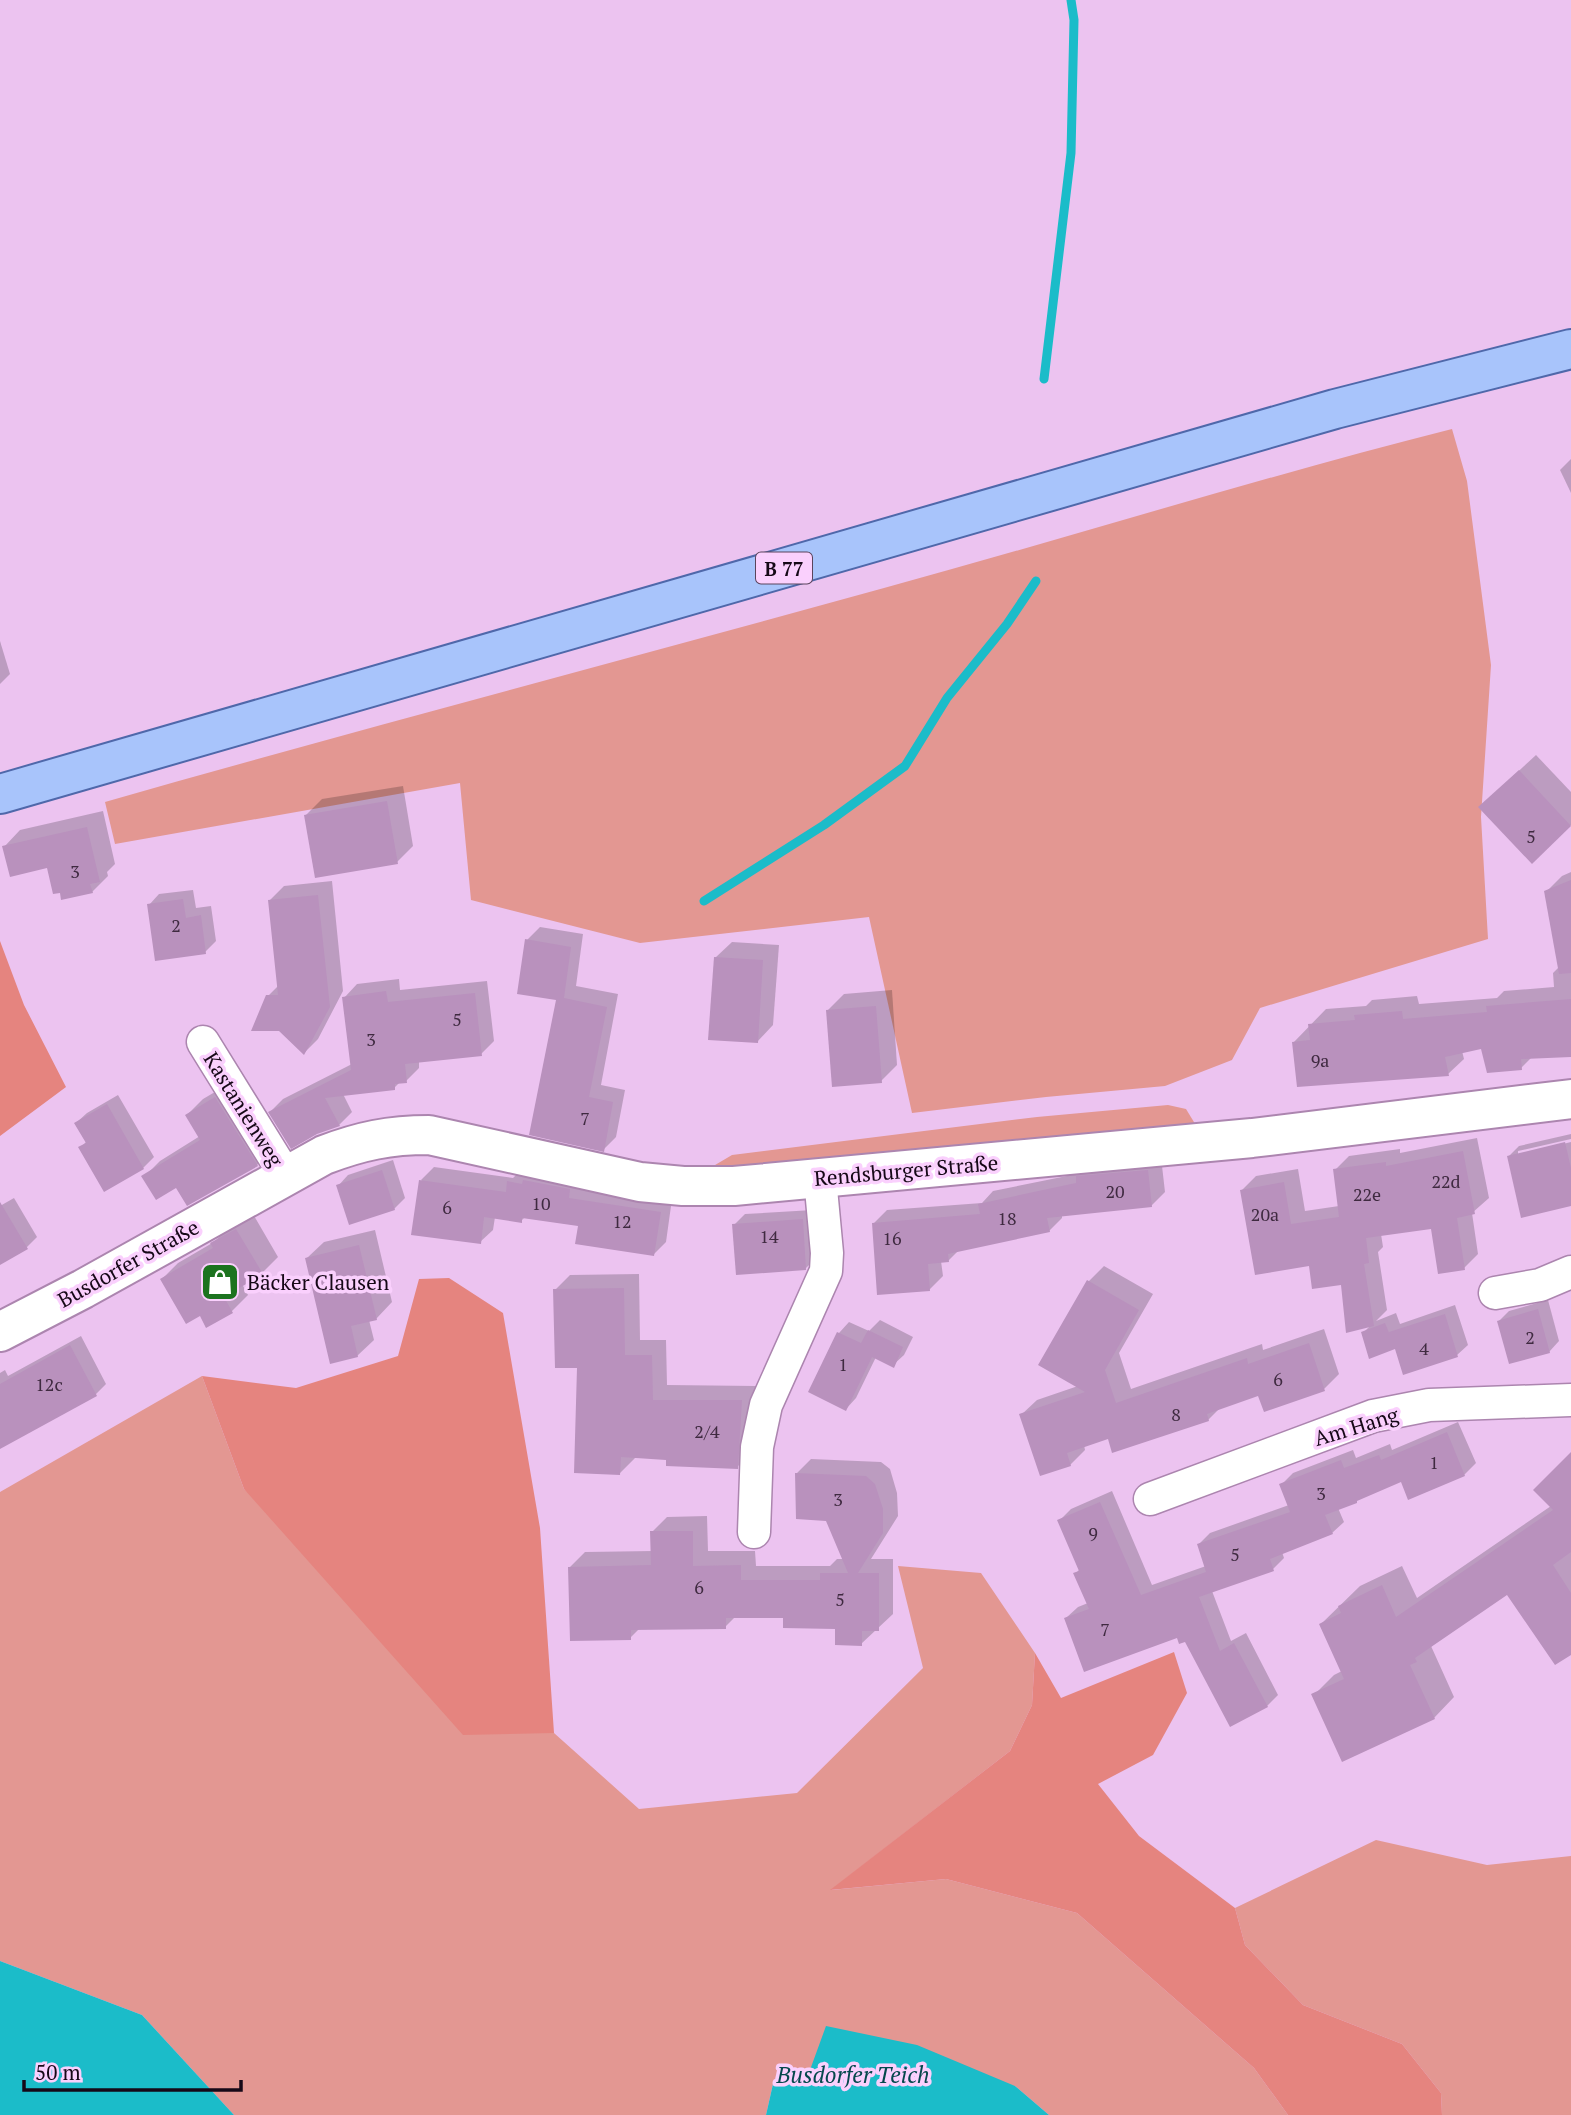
<svg xmlns="http://www.w3.org/2000/svg" width="1571" height="2115" font-family="'PT Serif',serif">
<rect width="100%" height="100%" fill="#ecc3f0"/>
<g fill="#e39792">
<path d="M1452,429L1467,481L1491,665L1481,817L1488,939L1260,1008L1232,1060L1165,1086L1046,1097L912,1113L869,917L640,943L471,900L460,783L115,844L105,802C364,728 624,660 884,588C1074,536 1262,477 1452,429Z"/>
<path d="M1168,1105L1186,1109L1197,1127L832,1167L710,1168L732,1155L1037,1117Z"/>
<path d="M202,1376L244,1489L535,1733H554L639,1809L797,1793L923,1668L898,1566L981,1573L1035,1653L1032,1705L1010,1751L831,1890L946,1879L1077,1913L1254,2068L1288,2115H1049L1015,2086L810,2070L773,2084L766,2115H234L142,2015L0,1961V1492Z"/>
<path d="M1376,1840L1487,1865L1571,1856V2115H1442L1441,2093L1402,2044L1303,2005L1245,1945L1235,1908Z"/>
</g>
<g fill="#e5847f">
<path d="M0,941L24,1005L66,1087L0,1136Z"/>
<path d="M449,1278L503,1313L540,1528L554,1733L463,1735L244,1489L202,1376L296,1388L398,1356L419,1279Z"/>
<path d="M1174,1652L1187,1693L1153,1755L1098,1784L1139,1836L1235,1908L1245,1945L1303,2005L1402,2044L1441,2093L1442,2115H1288L1254,2068L1077,1913L946,1879L830,1890L1010,1751L1032,1705L1035,1653L1061,1698Z"/>
</g>
<g fill="#1bbcc9">
<path d="M0,1961L142,2015L234,2115H0Z"/>
<path d="M826,2026L917,2045L1015,2086L1049,2115H766L773,2084L810,2070Z"/>
</g>
<g fill="#0003">
<path d="M1571,459V493L1560,470Z"/>
<path d="M0,641L10,674L0,684Z"/>
<path d="M1536,755L1571,792V825L1532,862L1497,791Z"/>
<path d="M403,786L413,846L397,862L306,815L322,799Z"/>
<path d="M103,811L115,864L107,872L108,876L92,892L48,866L4,847L20,830Z"/>
<path d="M1571,872V1055L1532,1057L1521,1068L1483,1047L1462,1051L1464,1059L1448,1074L1294,1042L1326,1009L1366,1006L1372,1000L1417,996L1419,1004L1497,998L1504,991L1554,987L1553,973L1559,967L1546,892L1562,876Z"/>
<path d="M332,881L343,991L318,1039L304,1053L268,996L278,986L270,900L284,886Z"/>
<path d="M193,890L196,908L211,906L216,941L205,952L149,905L159,894Z"/>
<path d="M540,927L583,934L576,986L618,994L601,1085L625,1090L616,1137L603,1150L558,998L527,940Z"/>
<path d="M732,942L779,945L773,1025L757,1042L715,958Z"/>
<path d="M399,979L400,990L487,981L494,1041L481,1054L419,1061V1068L406,1081L400,1082L394,1088L343,1094L352,1112L339,1125L270,1112L283,1099L352,1064L344,998L357,984Z"/>
<path d="M892,990L897,1065L881,1081L828,1010L844,994Z"/>
<path d="M232,1082L274,1149L257,1165L188,1204L176,1185L144,1177L160,1161L200,1136L187,1115L203,1099Z"/>
<path d="M118,1095L154,1157L143,1168L81,1147L87,1141L76,1123L87,1113Z"/>
<path d="M1571,1134V1139L1518,1151V1155L1571,1142V1204L1508,1157L1519,1146Z"/>
<path d="M1477,1138L1489,1198L1472,1213L1478,1254L1464,1268L1432,1227L1381,1234L1383,1247L1378,1252L1387,1310L1376,1321L1396,1313L1400,1324L1455,1305L1468,1345L1457,1355L1363,1333L1371,1325L1342,1283L1311,1263L1242,1190L1256,1176L1298,1169L1305,1211L1339,1206L1335,1170L1349,1156L1400,1149V1153Z"/>
<path d="M1161,1157L1165,1192L1151,1206L1062,1215V1218L1049,1231L959,1250L948,1261H941L943,1276L929,1290L874,1223L887,1210L982,1203L993,1191Z"/>
<path d="M393,1160L405,1198L394,1209L338,1186L348,1175Z"/>
<path d="M434,1167L513,1178L522,1169L672,1199L666,1242L653,1255L580,1224L526,1216L521,1221L495,1217L493,1230L480,1242L421,1180Z"/>
<path d="M14,1198L37,1237L26,1248L0,1263V1206Z"/>
<path d="M813,1210L816,1258L805,1269L734,1225L745,1214Z"/>
<path d="M253,1214L278,1257L262,1273L242,1284L248,1295L232,1311L207,1326L201,1314L162,1279L178,1263L214,1242L228,1228Z"/>
<path d="M375,1230L392,1302L376,1319L369,1320L374,1340L357,1356L307,1258L324,1242Z"/>
<path d="M1104,1266L1153,1294L1119,1353L1131,1389L1262,1344L1263,1350L1324,1329L1339,1374L1324,1389L1259,1394L1221,1407L1208,1420L1109,1437L1084,1445L1085,1450L1070,1465L1021,1415L1037,1400L1078,1386L1041,1364L1089,1281Z"/>
<path d="M639,1274L640,1340H666L667,1385L756,1386L752,1452L737,1467L668,1458H635L620,1473L579,1366L555,1290L570,1275Z"/>
<path d="M1548,1300L1559,1341L1549,1352L1499,1321L1509,1311Z"/>
<path d="M880,1320L913,1337L904,1355L893,1365L876,1357L856,1398L846,1409L810,1392L839,1333L849,1322L869,1331Z"/>
<path d="M81,1336L106,1384L96,1394L0,1447V1373L5,1370L8,1376Z"/>
<path d="M1458,1422L1476,1463L1464,1475L1402,1480L1338,1508L1344,1522L1332,1533L1282,1552L1284,1558L1273,1569L1212,1591L1231,1641L1246,1633L1278,1695L1267,1706L1178,1636L1066,1618L1078,1607L1088,1603L1075,1574L1080,1569L1059,1521L1071,1509L1112,1491L1152,1585L1206,1566L1199,1544L1210,1533L1289,1505L1281,1485L1293,1473L1353,1450L1356,1458L1390,1444L1392,1450Z"/>
<path d="M1571,1454V1653L1508,1593L1431,1646L1454,1697L1434,1718L1314,1695L1334,1675L1342,1671L1321,1624L1360,1586L1402,1566L1417,1598L1551,1506Z"/>
<path d="M811,1459L881,1462L890,1469L897,1493L898,1516L871,1559H893V1614L861,1644L837,1627L785,1616H736L725,1627L640,1628L630,1638L570,1567L585,1552L653,1551L652,1532L667,1517L707,1516L708,1551H755L756,1566H830L837,1559H844L828,1519L796,1474Z"/>
</g>
<g fill="none" stroke-linecap="round" stroke-linejoin="round">
<g stroke="#1bbcc9" stroke-width="9">
<path d="M1044,379L1071,153L1074,20L1071,0"/>
<path d="M704,901L824,825L905,766L947,698L1007,624L1036,581"/>
</g>
</g>
<g fill="#b991bd">
<path d="M1519,770L1571,826L1532,864L1478,807Z"/>
<path d="M387,801L398,864L315,878L304,815Z"/>
<path d="M87,827L100,882L90,884L93,893L61,900L60,893L53,894L47,868L10,877L2,846Z"/>
<path d="M1571,880V973L1559,974L1544,891Z"/>
<path d="M318,895L330,1007L304,1055L279,1031H251L266,995H278L268,900Z"/>
<path d="M183,899L186,918L201,915L206,954L155,961L147,904Z"/>
<path d="M525,939L571,947L564,998L607,1007L589,1097L613,1102L604,1152L529,1135L556,1000L517,994Z"/>
<path d="M714,957L763,960L758,1043L708,1040Z"/>
<path d="M386,991L388,1002L475,993L482,1056L405,1064L407,1083L395,1084V1090L325,1098L340,1126L317,1134L291,1149L268,1112L351,1070L342,997Z"/>
<path d="M1571,999V1057L1521,1059L1522,1070L1487,1073L1481,1049L1445,1057L1449,1076L1297,1087L1292,1042L1310,1040L1308,1024L1355,1020L1354,1015L1402,1011L1403,1019L1487,1012L1486,1006Z"/>
<path d="M876,1006L882,1083L832,1087L826,1010Z"/>
<path d="M215,1097L258,1166L187,1206L176,1188L156,1200L141,1176L200,1140L185,1115Z"/>
<path d="M107,1104L144,1169L104,1192L78,1147L86,1143L74,1123Z"/>
<path d="M1565,1142L1571,1168V1206L1521,1218L1507,1156Z"/>
<path d="M1463,1151L1475,1214L1457,1218L1465,1270L1438,1274L1431,1229L1366,1238L1369,1263L1364,1264L1374,1326L1346,1333L1341,1285L1312,1289L1309,1266L1255,1275L1240,1190L1284,1182L1291,1224L1339,1217L1333,1169L1386,1162V1166Z"/>
<path d="M382,1170L395,1210L349,1225L336,1185Z"/>
<path d="M1148,1170L1152,1207L1047,1218L1050,1232L948,1254L949,1262L928,1264L930,1291L877,1295L872,1223L980,1214L978,1204L1076,1183V1176Z"/>
<path d="M419,1180L506,1192L507,1181L522,1184L523,1180L570,1189L569,1198L661,1212L654,1256L575,1244L578,1226L522,1218V1223L484,1217L481,1244L411,1235Z"/>
<path d="M0,1202L28,1249L0,1265Z"/>
<path d="M803,1219L806,1270L736,1275L732,1224Z"/>
<path d="M236,1229L263,1274L224,1297L233,1313L206,1328L200,1316L186,1324L160,1279L213,1248L210,1243Z"/>
<path d="M359,1245L377,1320L351,1326L358,1357L330,1364L305,1258Z"/>
<path d="M1087,1280L1139,1310L1105,1370L1116,1403L1247,1358L1248,1364L1309,1343L1325,1391L1264,1412L1258,1396L1207,1414L1209,1421L1112,1453L1108,1439L1067,1453L1071,1466L1040,1476L1019,1414L1085,1392L1038,1365Z"/>
<path d="M624,1288L625,1355H652L653,1400H742L738,1469L666,1466V1460L621,1457L620,1475L574,1473L577,1368H555L553,1289Z"/>
<path d="M1538,1309L1550,1353L1509,1364L1497,1321Z"/>
<path d="M1445,1314L1458,1357L1403,1375L1395,1349L1369,1359L1361,1332L1385,1323L1390,1335L1389,1332Z"/>
<path d="M868,1330L903,1347L894,1368L872,1357L846,1411L808,1392L837,1332L861,1343Z"/>
<path d="M70,1345L97,1396L0,1449V1384Z"/>
<path d="M1447,1432L1465,1476L1408,1500L1401,1482L1357,1501V1503L1325,1515L1333,1534L1270,1559L1274,1571L1199,1597L1220,1651L1234,1643L1268,1707L1230,1727L1185,1642L1179,1644L1177,1638L1084,1672L1064,1618L1089,1609L1073,1573L1079,1571L1057,1520L1100,1502L1141,1595L1206,1572L1197,1544L1290,1512L1279,1484L1341,1460L1344,1468L1379,1455L1381,1460Z"/>
<path d="M1571,1452V1552L1553,1565L1571,1593V1655L1555,1665L1507,1595L1415,1658L1417,1662L1410,1665L1435,1719L1342,1762L1311,1694L1344,1679L1319,1624L1341,1613L1338,1606L1382,1585L1396,1617L1553,1510L1533,1490Z"/>
<path d="M795,1473L866,1476L875,1484L883,1509V1533L858,1573H879V1631H862V1646L835,1645V1629L783,1628V1618H726V1629L631,1630V1640L570,1641L568,1567L651,1565L650,1531H693V1566L741,1565V1580H820V1573H848L826,1521L796,1519Z"/>
</g>
<g fill="none" stroke-linecap="round" stroke-linejoin="round">
<defs>
<g id="minor">
<path d="M203,1042L286,1176"/>
<path d="M1495,1293L1540,1285L1571,1272"/>
<path d="M1150,1499L1373,1416L1429,1405L1571,1400"/>
<path d="M754,1532L757,1447L766,1405L826,1271L827,1253L820,1178"/>
</g>
<path id="tertiary" d="M0,1332L83,1289L324,1155C361,1141 389,1135 429,1135L640,1182L683,1186H734L1252,1138L1571,1099"/>
<path id="primary" d="M0,794L1335,409L1571,349"/>
</defs>
<use href="#minor" stroke="#ac85af" stroke-width="35"/>
<use href="#tertiary" stroke="#ac85af" stroke-width="42"/>
<use href="#primary" stroke="#4f68aa" stroke-width="42"/>
<use href="#minor" stroke="#fff" stroke-width="32"/>
<use href="#tertiary" stroke="#fff" stroke-width="38"/>
<use href="#primary" stroke="#a8c4fb" stroke-width="38"/>
</g>
<defs>
<symbol id="shop-square" viewBox="-11 -11 22 22"><rect x="-9" y="-9" width="18" height="18" rx="4" fill="#1c731f" stroke="#fad0fd"/><path d="M-5-2.5h2.3a2.7 3.5 0 0 1 5.4 0H5L5.5 6h-11ZM-1.5-2.5h3a1.5 2.3 0 0 0-3 0Z" fill="#fff"/></symbol>
</defs>
<g fill-rule="evenodd">
<use href="#shop-square" x="198" y="1260" width="44" height="44"/>
</g>
<g text-anchor="middle" dominant-baseline="central" stroke-width="7" stroke-linejoin="round" paint-order="stroke">
<g font-size="18" fill="#3f2a40">
<text x="1531" y="836">5</text>
<text x="75" y="871">3</text>
<text x="176" y="925">2</text>
<text x="457" y="1019">5</text>
<text x="371" y="1039">3</text>
<text x="1320" y="1060">9a</text>
<text x="585" y="1118">7</text>
<text x="1446" y="1181">22d</text>
<text x="1115" y="1191">20</text>
<text x="1367" y="1194">22e</text>
<text x="541" y="1203">10</text>
<text x="447" y="1207">6</text>
<text x="1265" y="1214">20a</text>
<text x="1007" y="1218">18</text>
<text x="622" y="1221">12</text>
<text x="769" y="1236">14</text>
<text x="892" y="1238">16</text>
<text x="1530" y="1337">2</text>
<text x="1424" y="1348">4</text>
<text x="843" y="1364">1</text>
<text x="1278" y="1379">6</text>
<text x="49" y="1384">12c</text>
<text x="1176" y="1414">8</text>
<text x="707" y="1431">2/4</text>
<text x="1434" y="1462">1</text>
<text x="1321" y="1493">3</text>
<text x="838" y="1499">3</text>
<text x="1093" y="1533">9</text>
<text x="1235" y="1554">5</text>
<text x="699" y="1587">6</text>
<text x="840" y="1599">5</text>
<text x="1105" y="1629">7</text>
</g>
<rect fill="#fad0fd" stroke="#5a445c" stroke-width="2" x="756" y="552.5" width="56" height="31" rx="5"/>
<g font-size="19" font-weight="bold" fill="#160817">
<text x="784" y="568">B 77</text>
</g>
<g font-size="21" fill="#160817" stroke="#fad0fd">
<text transform="translate(244 1109) rotate(58)">Kastanienweg</text>
<text transform="translate(906 1170) rotate(-5)">Rendsburger Straße</text>
<text transform="translate(128 1263) rotate(-29)">Busdorfer Straße</text>
<text transform="translate(1356 1426) rotate(-17)">Am Hang</text>
</g>
<g font-size="21" fill="#160817" stroke="#fad0fd" text-anchor="start">
<text x="247" y="1282">Bäcker Clausen</text>
</g>
<g font-size="23" font-style="italic" fill="#05484d" stroke="#fad0fd">
<text x="853" y="2074">Busdorfer Teich</text>
</g>
</g>
<path d="M24 2080v10h217v-10" fill="none" stroke="#160817" stroke-width="3.5"/>
<text x="35" y="2080" font-size="21" fill="#160817" stroke="#fad0fd" stroke-width="5" paint-order="stroke">50 m</text>
</svg>
